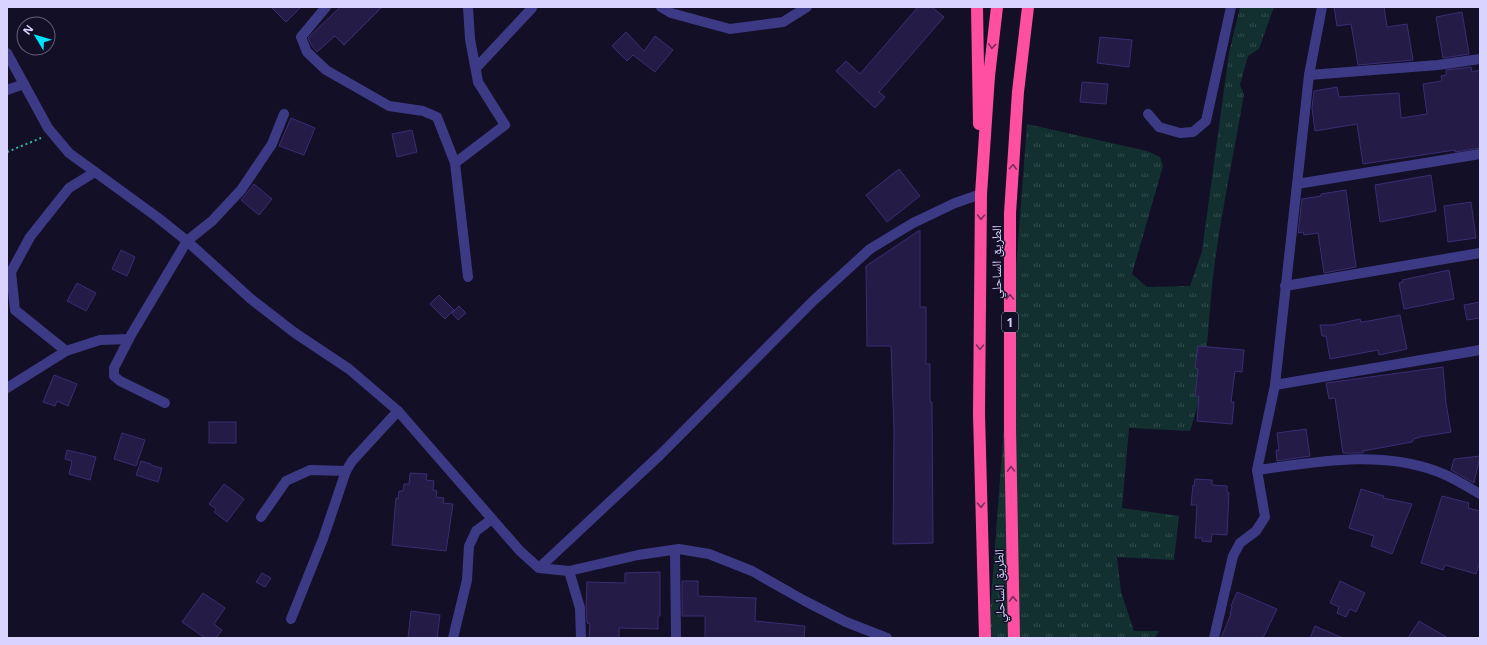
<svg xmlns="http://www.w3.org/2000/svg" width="1487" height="645" font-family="'Open Sans','Noto Naskh Arabic',sans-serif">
<defs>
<pattern id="grass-tufts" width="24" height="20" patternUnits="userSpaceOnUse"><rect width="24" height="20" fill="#12302f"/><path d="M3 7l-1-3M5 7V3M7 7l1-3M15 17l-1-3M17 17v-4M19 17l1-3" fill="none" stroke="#344d4e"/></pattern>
</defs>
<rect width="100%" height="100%" fill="#130f26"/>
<path fill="url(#grass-tufts)" d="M1240,7H1274L1259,49L1248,56L1240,85L1244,94C1235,147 1224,200 1216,254C1207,311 1210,376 1190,431L1129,428L1122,508L1179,516L1174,560L1117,557L1121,592L1134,631H1159L1155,638H988L1027,124L1147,151L1160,157L1163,166L1132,274L1147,287L1190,286L1202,251L1229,53Z"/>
<g fill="#241b47" stroke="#3b2d73">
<path d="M271,7H301L286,22Z"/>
<path d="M340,7H382L344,45L335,36L317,52L312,46L308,38Z"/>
<path d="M918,7H932L944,17L879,92L885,97L875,108L836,71L846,61L860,74Z"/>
<path d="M1334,7H1384L1387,27L1407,24L1413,60L1358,65L1351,24L1337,26Z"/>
<path d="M1462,12L1469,54L1443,58L1436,17Z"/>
<path d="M626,32L644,51L655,36L673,50L655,72L633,55L627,61L612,46Z"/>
<path d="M1100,37L1132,40L1129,67L1097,63Z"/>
<path d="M1471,67L1472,72L1480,70V148L1455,152V150L1363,164L1357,124L1315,131L1312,108L1314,91L1337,87L1339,97L1399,93L1401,118L1427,114L1423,84L1442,81L1441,76L1446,75V70Z"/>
<path d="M1082,82L1108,84L1106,104L1080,102Z"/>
<path d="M291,118L315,128L304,155L279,146Z"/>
<path d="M412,130L417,152L397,157L392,134Z"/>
<path d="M899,169L920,196L887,222L866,195Z"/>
<path d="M1431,175L1436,211L1380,222L1375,185Z"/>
<path d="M254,184L272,199L259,215L241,200Z"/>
<path d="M1346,190L1356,267L1324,273L1318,233L1304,235L1303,232L1298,233L1302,199L1321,196V194Z"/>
<path d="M1471,202L1476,238L1448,242L1444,206Z"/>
<path d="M920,230V307H926V364H930V402H932L933,543L893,544L894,430L891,346H867L866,266Z"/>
<path d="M121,250L135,257L127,276L112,269Z"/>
<path d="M1449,270L1454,299L1404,309L1399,283L1403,282L1402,280Z"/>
<path d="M77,283L96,293L86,311L67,301Z"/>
<path d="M439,295L454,310L445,319L430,304Z"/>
<path d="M1480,302V318L1467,320L1464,305Z"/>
<path d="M459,306L466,313L458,320L452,313Z"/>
<path d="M1400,315L1407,349L1379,355L1378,350L1330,359L1326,336H1322L1320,325H1332L1360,319L1361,322L1369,321Z"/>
<path d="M1198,346L1244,350L1242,372L1235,371L1231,402H1234L1232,424L1197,421L1199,396H1195L1198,369L1195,368Z"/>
<path d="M1443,367L1446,403L1451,432L1420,437L1414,439L1412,442L1363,451V453H1343L1335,398L1329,399L1326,383Z"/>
<path d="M54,375L77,384L68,406L57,401L55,406L43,402Z"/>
<rect x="209" y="422" width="27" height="21"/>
<path d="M1306,429L1310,456L1277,461L1276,450H1279L1277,433Z"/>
<path d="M122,433L145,440L136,466L114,459Z"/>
<path d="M67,450L96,457L90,480L69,474L72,461L65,459Z"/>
<path d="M1480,456L1474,483L1451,470L1454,459Z"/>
<path d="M141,461L151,464L150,465L162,468L158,482L136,475Z"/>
<path d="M410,473L427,474L426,480L434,481L433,490L437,491L436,497L444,498L443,503L453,504L446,551L392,545L396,498L398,499L399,491H403L404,484H409Z"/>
<path d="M1195,479L1212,480V485L1227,486V492L1229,493L1227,535L1212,534L1211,542L1202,541V538H1195L1197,505H1191L1193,485L1194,486Z"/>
<path d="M224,484L244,499L227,522L214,512L216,509L209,504Z"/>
<path d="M1361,489L1384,496L1383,498L1412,504L1392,554L1371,546L1374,536L1349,528Z"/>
<path d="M1442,496L1469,503L1468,508L1480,511V561L1476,574L1445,565L1443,570L1421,563Z"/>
<path d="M660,572V616H658V629L619,628V638H589L590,624L587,623L586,605L587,582L625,583V573Z"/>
<path d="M262,573L271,578L265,587L256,582Z"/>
<path d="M682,581H698V596L756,598L755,621L805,626L804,638H705V616H682Z"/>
<path d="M1340,581L1365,593L1356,612L1350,609L1346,617L1337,613L1339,607L1330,603Z"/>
<path d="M1237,592L1277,609L1263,638H1221L1231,614H1230L1232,607L1231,606Z"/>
<path d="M203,593L225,608L214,624L222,630L216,638H205L182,622Z"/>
<path d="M411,611L440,615L437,638H408Z"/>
<path d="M1419,621L1448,638H1408Z"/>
<path d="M1315,626L1343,638H1310Z"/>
</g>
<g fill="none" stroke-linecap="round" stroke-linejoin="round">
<path stroke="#2fb8b0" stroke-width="2" stroke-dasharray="2 3" stroke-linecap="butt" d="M7,152L41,138"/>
<g stroke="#3d3a85" stroke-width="10">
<path d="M326,7L301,37L307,52L326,70L389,106L423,111L437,117L455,163L468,277"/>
<path d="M661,7L671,13L730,29L783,22L807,7"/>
<path d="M7,53L48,128L69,153L157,217L187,241L251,299L295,333L349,369L398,411L520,551L539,568L569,571L638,555L679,549L709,554L752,571L805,601L846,622L887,638"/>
<path d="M476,68L532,8"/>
<path d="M1309,75L1438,65L1480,59"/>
<path d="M7,90L24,84"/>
<path d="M1148,114L1159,127L1180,133L1193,132L1206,121L1231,7"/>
<path d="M455,163L505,125L478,82L470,39L468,7"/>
<path d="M95,172L69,188L30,237L11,272L15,310L66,351L100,340L129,339"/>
<path d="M1297,184L1480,154"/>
<path d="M1285,286L1480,253"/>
<path d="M1275,385L1480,350"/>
<path d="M7,388L66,351"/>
<path d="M165,403L120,381L114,376V368L131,335L187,241L212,221L241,190L272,144L284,114"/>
<path d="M1257,470C1317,462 1378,450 1436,471C1451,476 1466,486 1480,494"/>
<path d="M261,517L286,481L310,470L346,471"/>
<path d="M675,550L676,638"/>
<path d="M539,568L660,455L813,301L870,249L913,223L955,203L981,194"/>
<path d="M569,571L580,608L581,638"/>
<path d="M291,619L323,539L346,471L352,461L398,411"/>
<path d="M453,638L467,580L469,546L476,531L492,519"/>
<path d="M1214,638L1233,556L1240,543L1256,531L1265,517L1257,470L1275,385L1309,75L1322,7"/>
</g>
<g stroke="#ff4fa3" stroke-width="12">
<path d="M977,7L979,124"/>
<path d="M985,638L979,414L981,194L989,76L997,7"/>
<path d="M1014,638L1010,429V213L1018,92L1028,7"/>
</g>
</g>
<defs><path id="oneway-chevron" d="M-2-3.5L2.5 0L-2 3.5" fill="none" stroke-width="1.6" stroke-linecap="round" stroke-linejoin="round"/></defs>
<g stroke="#7d2c5e">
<use href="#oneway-chevron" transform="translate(992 46) rotate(96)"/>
<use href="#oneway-chevron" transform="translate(1013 167) rotate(-86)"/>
<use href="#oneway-chevron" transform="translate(981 217) rotate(91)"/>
<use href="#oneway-chevron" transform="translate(1010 297) rotate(-90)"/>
<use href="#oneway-chevron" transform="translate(980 347) rotate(91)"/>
<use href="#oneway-chevron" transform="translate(1011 469) rotate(-91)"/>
<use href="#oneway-chevron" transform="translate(981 505) rotate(88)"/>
<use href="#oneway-chevron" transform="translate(1013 599) rotate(-91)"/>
</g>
<g text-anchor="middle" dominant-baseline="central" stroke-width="3" stroke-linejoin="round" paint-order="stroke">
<rect fill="#130f26" stroke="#9e99be" stroke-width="1" x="1002" y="312" width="16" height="20" rx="3"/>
<g font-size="12" font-weight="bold" fill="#d9d4ff">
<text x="1010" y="322">1</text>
</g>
<g font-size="13" fill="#d9d4ff" stroke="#130f26">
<text transform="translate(996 262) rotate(-90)">الطريق الساحلي</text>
<text transform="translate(999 586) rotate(-91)">الطريق الساحلي</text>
</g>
</g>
<rect width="1487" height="645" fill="none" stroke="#d9d4ff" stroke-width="16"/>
<g transform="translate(36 36) rotate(308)"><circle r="19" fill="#130f26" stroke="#625e7d"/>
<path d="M0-3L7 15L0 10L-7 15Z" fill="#00e5ff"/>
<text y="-6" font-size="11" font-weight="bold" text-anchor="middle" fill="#d9d4ff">N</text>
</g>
</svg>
